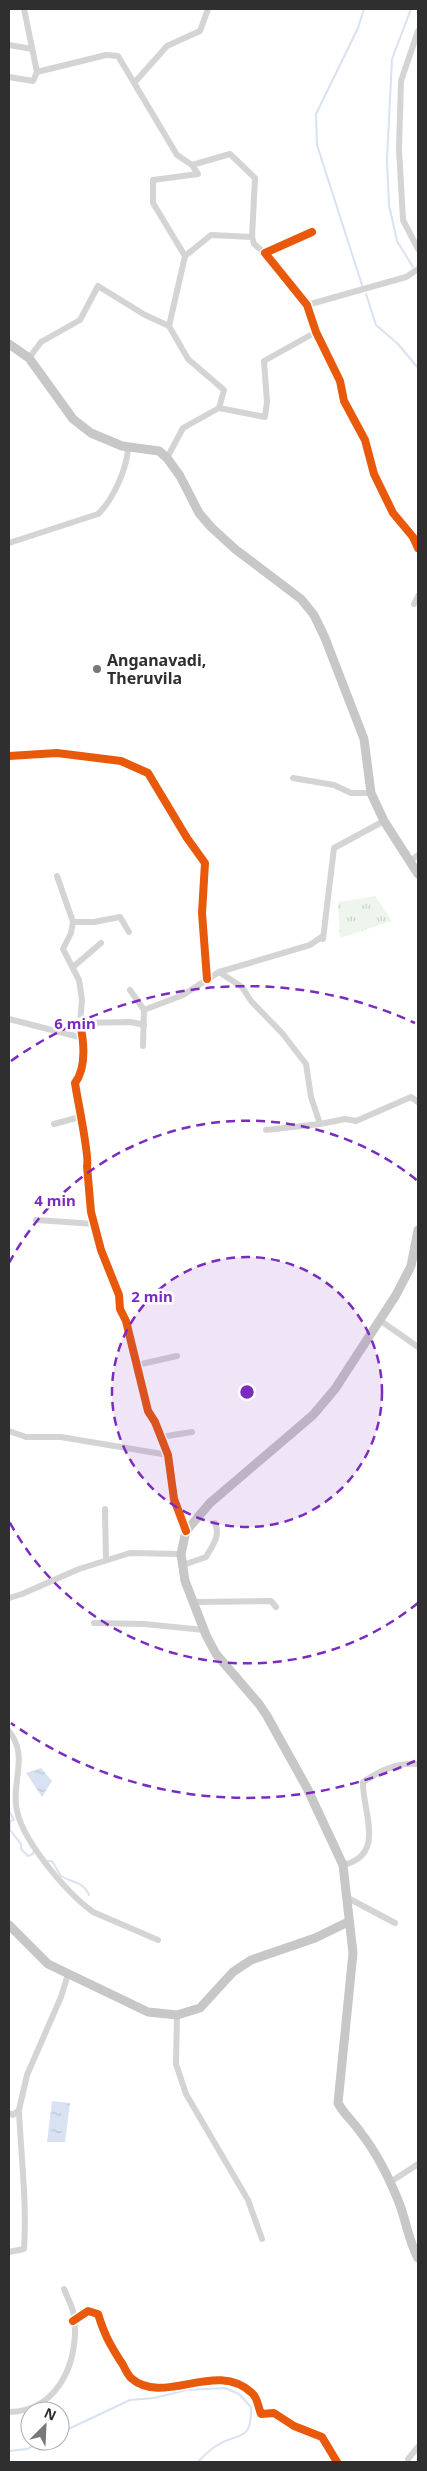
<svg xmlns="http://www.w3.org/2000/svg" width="427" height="2471" font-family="'Noto Sans',sans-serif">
<defs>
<pattern id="grass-tufts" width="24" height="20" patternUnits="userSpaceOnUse" patternTransform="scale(1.25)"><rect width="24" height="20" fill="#eef5ec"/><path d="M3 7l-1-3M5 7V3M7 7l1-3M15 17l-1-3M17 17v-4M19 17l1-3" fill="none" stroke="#ccd2cb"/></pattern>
<pattern id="water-ripples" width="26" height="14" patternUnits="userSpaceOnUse" patternTransform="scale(1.25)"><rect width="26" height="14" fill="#d8e2f2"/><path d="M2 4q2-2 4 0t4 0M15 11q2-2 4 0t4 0" fill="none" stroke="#bac2d0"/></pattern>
</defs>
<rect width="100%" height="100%" fill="#fff"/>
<path fill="url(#grass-tufts)" d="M375,896L392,921L340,938L338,902Z"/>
<g fill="url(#water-ripples)">
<path d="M41,1768L52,1781L42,1797L26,1773Z"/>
<path d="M52,2101L70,2103L65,2142H47Z"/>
</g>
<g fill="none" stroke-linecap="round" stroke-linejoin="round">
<g stroke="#d8e2f2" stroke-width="2">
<path d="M411,9L392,59L387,160L389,205L397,241L413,267"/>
<path d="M362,285L317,145L316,114L358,28L364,9"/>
<path d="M366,294L376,325L398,344L418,368"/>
<path d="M9,1811L14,1820L10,1821V1830L21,1844V1849L28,1856L33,1854L34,1850"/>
<path d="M46,1861H52L61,1876C72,1883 83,1881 89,1895"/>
<path d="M60,2433L130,2400L154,2398L187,2390L225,2388L239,2394L251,2407C252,2444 238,2431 216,2446C209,2450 203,2457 198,2462"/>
<path d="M9,2451L27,2449L44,2441"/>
</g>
<g stroke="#d4d4d4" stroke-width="6">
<path d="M418,31L401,81L399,149L403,220L418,249"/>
<path d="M9,45L32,49"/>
<path d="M37,72L106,55L118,56L177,155L192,165"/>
<path d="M9,77L33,81L37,72L24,9"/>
<path d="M135,82L167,46L200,31L208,9"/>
<path d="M312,232L265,253L307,305L316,332L340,381L344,401L365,440L374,474L393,513L413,537L418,548"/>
<path d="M185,256L211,235L252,237"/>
<path d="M307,305L406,277L418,269"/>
<path d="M169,326L185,256L153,203V180L198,174L192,165L230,154L255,178L252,237L254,244L265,253"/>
<path d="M29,358L41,342L80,320L98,286L145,315L169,326L188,359L224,390L219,408"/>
<path d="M167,458L183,428L219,408L265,417L267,402L264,361L316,332"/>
<path d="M9,543L98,514C113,500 128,467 128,446"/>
<path d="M414,604L418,596"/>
<path d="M9,756L57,753L121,761L148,773L187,838L205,863L202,913L207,979"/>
<path d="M293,778L334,785L351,793H371"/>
<path d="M409,862L418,855"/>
<path d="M57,876L73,922L71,933L63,949L79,980L82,1000L80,1023L131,1022L144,1025"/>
<path d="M73,922H94L120,917L129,932"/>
<path d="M323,939L334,848L384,821"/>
<path d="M73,967L101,943"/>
<path d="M219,972L242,987L251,1001L282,1033L306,1064L311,1097L320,1124L266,1130"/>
<path d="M130,990L144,1010L183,995L219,972L310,945L323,936"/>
<path d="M9,1019L83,1038"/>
<path d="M80,1023C84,1042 87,1067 75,1083C77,1098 90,1157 87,1166L91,1212L101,1250L119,1295L120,1309L126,1321L148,1411L155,1422L168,1455L174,1499L186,1531"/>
<path d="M143,1046L144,1010"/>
<path d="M54,1124L80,1117"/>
<path d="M320,1124L345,1119L356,1121L411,1097L418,1102"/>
<path d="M36,1220L95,1224"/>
<path d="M381,1321L418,1347"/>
<path d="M137,1365L177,1356"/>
<path d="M9,1431L26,1437H61L168,1455"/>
<path d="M161,1437L192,1432"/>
<path d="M105,1509L106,1560"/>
<path d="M183,1565L206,1557C212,1546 221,1536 215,1523"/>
<path d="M9,1598L22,1594L79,1569L130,1553L181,1554"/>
<path d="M193,1602L271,1601L276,1607"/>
<path d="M94,1623L144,1624L204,1630"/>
<path d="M9,1731C28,1755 13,1778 16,1805C19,1838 67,1893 93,1912L158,1940"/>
<path d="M343,1865C387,1855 362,1811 363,1782C380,1771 397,1762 418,1764"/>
<path d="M348,1898L395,1923"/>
<path d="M177,2015L176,2064L186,2094L248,2200L262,2239"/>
<path d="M9,2113L13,2115L19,2110L27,2075L61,1997L68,1974"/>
<path d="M389,2183L418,2164"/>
<path d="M9,2252L24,2249C27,2202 21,2157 19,2110"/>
<path d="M73,2321L88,2311L98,2314C105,2336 110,2345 123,2365C125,2369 128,2375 131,2378C164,2407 216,2359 252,2393C258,2398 258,2407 261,2414L274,2413L294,2426L322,2437L337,2462"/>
<path d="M9,2412C60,2412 82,2356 73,2311C71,2304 67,2296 64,2289"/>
<path d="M408,2459L418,2447"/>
</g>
<g stroke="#c7c7c7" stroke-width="9">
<path d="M9,344L29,358L73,419L91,433L122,446L159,451L167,458L180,476L199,513L211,527L235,549L301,599L314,615L325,638L364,739L371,793L384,821L418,874"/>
<path d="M418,1230L411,1266L396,1295L335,1389L313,1415L210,1503L186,1531L181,1554L185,1581L206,1635L216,1654L259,1704L267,1716L307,1788L343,1865L353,1953L338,2103C345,2116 353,2121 361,2133C376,2152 389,2178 398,2200C406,2219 408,2240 418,2258"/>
<path d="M9,1925L48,1964L148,2012L177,2015L200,2008L233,1972L251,1960L315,1938L348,1922"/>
</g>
<defs>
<g id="cycleway">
<path d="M312,232L265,253L307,305L316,332L340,381L344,401L365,440L374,474L393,513L413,537L418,548"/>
<path d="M9,756L57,753L121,761L148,773L187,838L205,863L202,913L207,979"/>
<path d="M80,1023C84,1042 87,1067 75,1083C77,1098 90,1157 87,1166L91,1212L101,1250L119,1295L120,1309L126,1321L148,1411L155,1422L168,1455L174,1499L186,1531"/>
<path d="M73,2321L88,2311L98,2314C105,2336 110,2345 123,2365C125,2369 128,2375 131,2378C164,2407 216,2359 252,2393C258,2398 258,2407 261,2414L274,2413L294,2426L322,2437L337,2462"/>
</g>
</defs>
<use href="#cycleway" stroke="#fff" stroke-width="11"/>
<use href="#cycleway" stroke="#e8590c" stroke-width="8"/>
</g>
<circle cx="247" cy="1392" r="135" fill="#7b2cbf" fill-opacity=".12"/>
<g fill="none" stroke="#7b2cbf" stroke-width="2.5" stroke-dasharray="9 6">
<circle cx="247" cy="1392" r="135"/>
<path d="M418 1603A271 271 0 0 1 9 1521M9 1263A271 271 0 0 1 418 1181"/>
<path d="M415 1761A406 406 0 0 1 11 1723M11 1061A406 406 0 0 1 415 1023"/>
</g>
<circle fill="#787878" stroke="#fff" stroke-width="2" cx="97" cy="669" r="5"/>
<g text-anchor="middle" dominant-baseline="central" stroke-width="5" stroke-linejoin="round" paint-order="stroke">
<g font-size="16" font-weight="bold" fill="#2f2f2f" stroke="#fff" text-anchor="start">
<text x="107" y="660">Anganavadi,<tspan x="107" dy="18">Theruvila</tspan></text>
</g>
</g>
<circle cx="247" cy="1392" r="8" fill="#7b2cbf" stroke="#fff" stroke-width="2.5"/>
<g font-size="15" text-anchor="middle" font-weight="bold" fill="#7b2cbf" stroke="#fff" stroke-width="5" stroke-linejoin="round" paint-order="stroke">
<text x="75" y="1029">6 min</text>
<text x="55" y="1206">4 min</text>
<text x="152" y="1302">2 min</text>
</g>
<rect width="427" height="2471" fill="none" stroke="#2f2f2f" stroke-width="20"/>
<g transform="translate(45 2426) rotate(24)"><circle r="24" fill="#ffffff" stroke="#acacac"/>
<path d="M0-4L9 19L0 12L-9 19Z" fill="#787878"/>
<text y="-8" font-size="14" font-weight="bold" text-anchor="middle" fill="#2f2f2f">N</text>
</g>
</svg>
